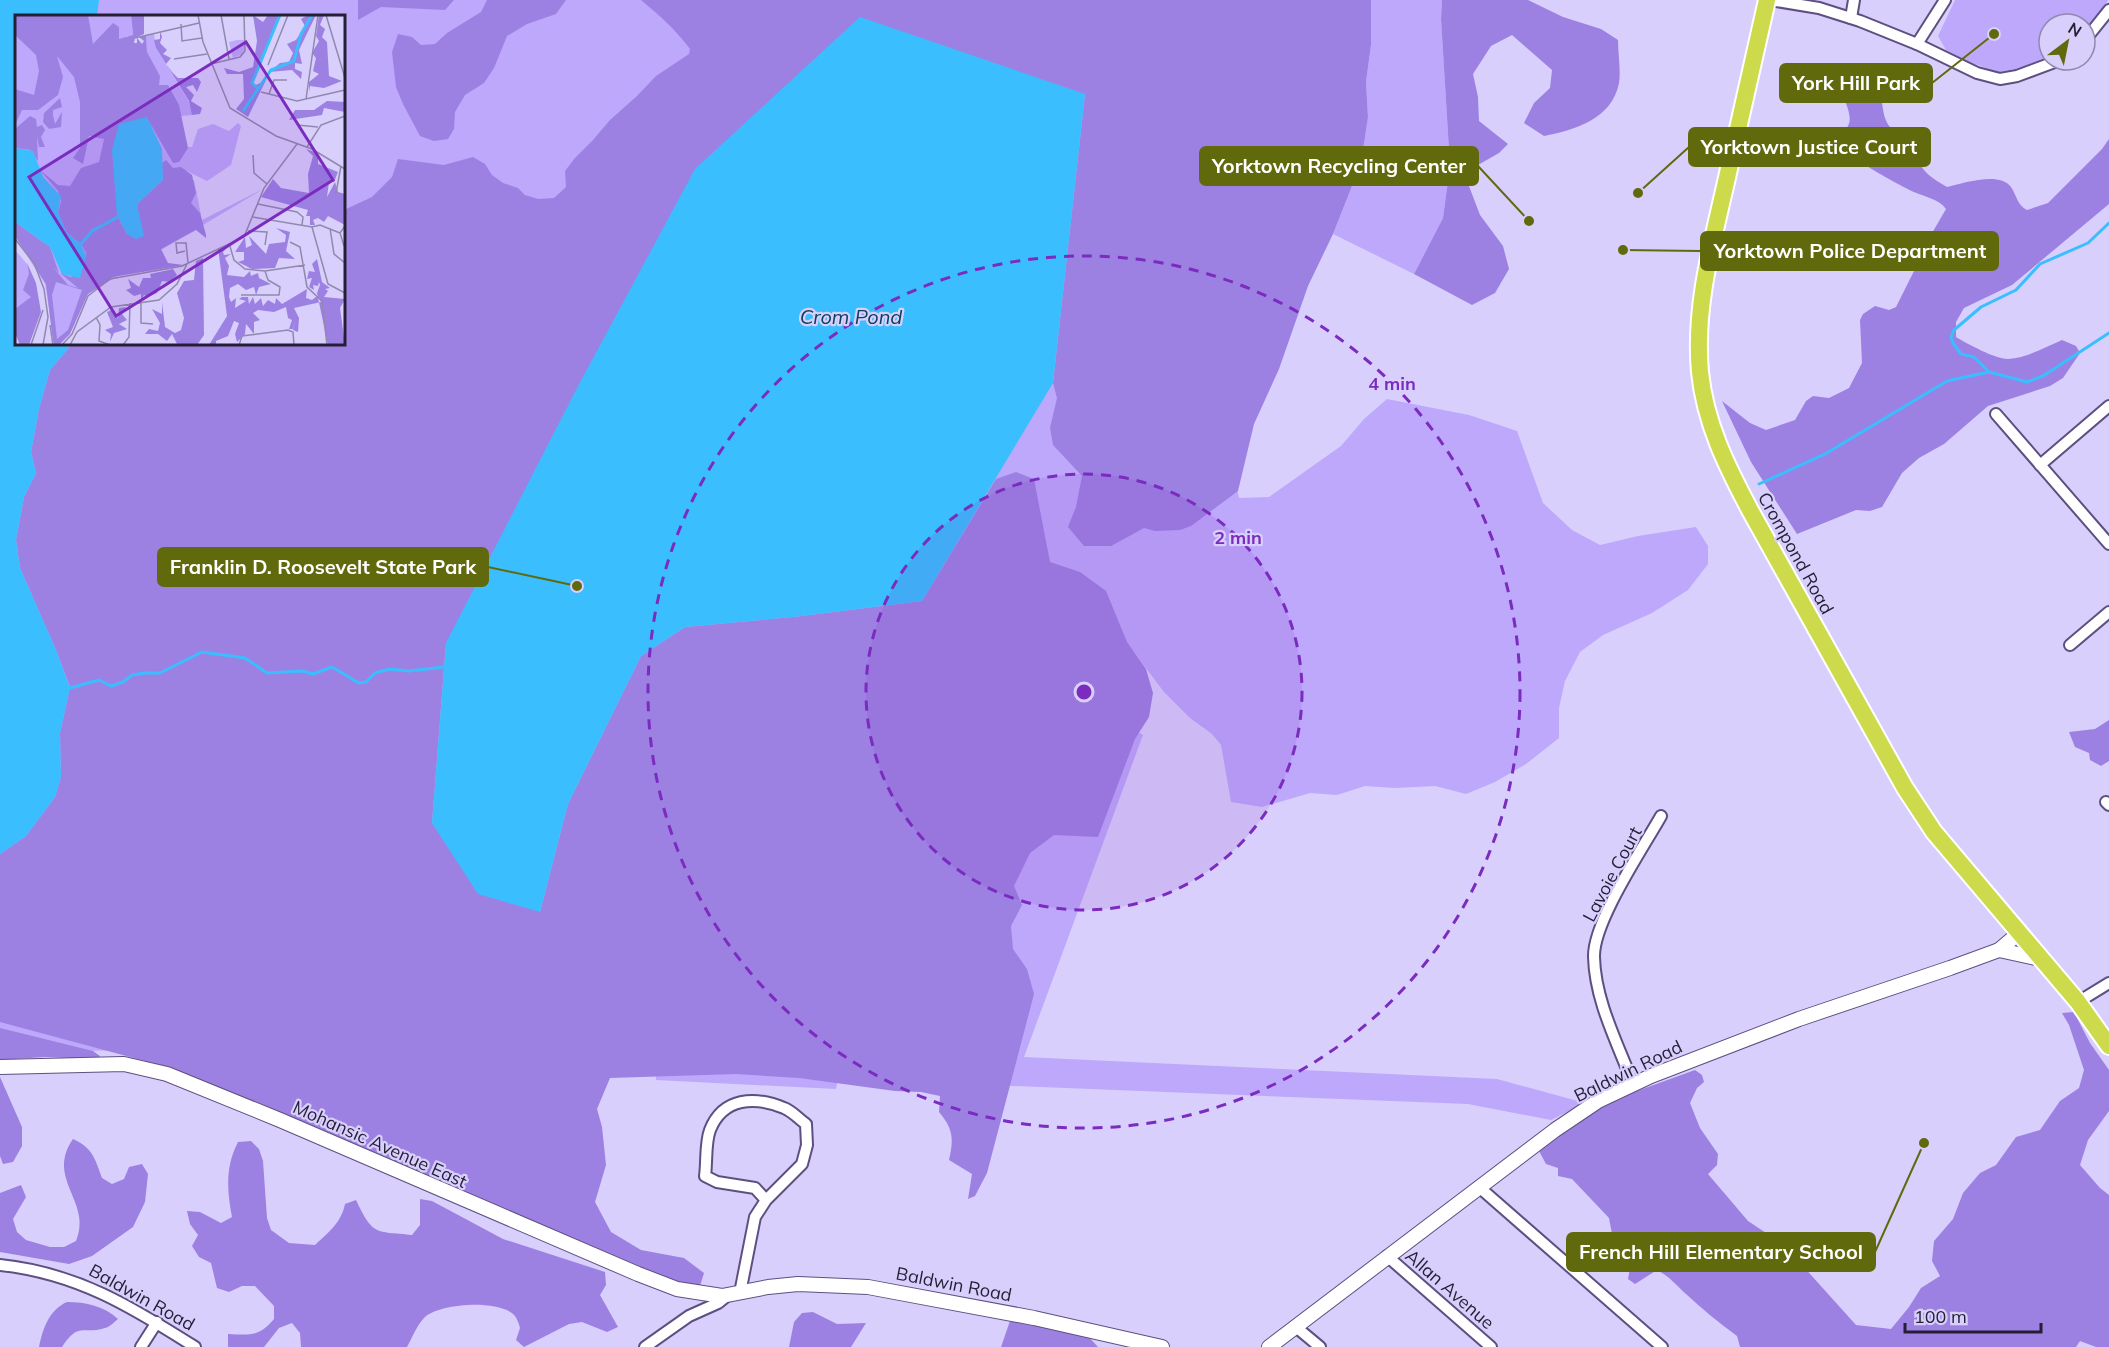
<svg xmlns="http://www.w3.org/2000/svg" width="2109" height="1347" font-family="Mulish,sans-serif">
<rect width="100%" height="100%" fill="#d9cffd"/>
<g fill="#bda8fb" fill-rule="evenodd">
<path d="M0,0H1271L1234,476L1239,498L1269,497L1341,446L1364,419L1387,399L1469,415L1517,431L1543,503L1572,530L1600,545L1638,536L1696,527L1708,546V564L1688,590L1652,613L1603,635L1580,652L1565,681L1559,708V738L1526,764L1495,782L1466,794L1435,786L1395,788L1365,786L1337,795L1310,793L1262,807L1231,802L1221,745L1212,734L1190,718L1164,692L1127,643L1096,707L1143,735L1024,1057L1497,1079L1585,1103L1551,1120L1468,1104L838,1079L836,1089L656,1080V1070L169,1049L0,1053ZM16,16H344V344H16Z"/>
<path d="M1371,0H1442L1441,19L1450,166L1443,218L1414,274L1333,234L1354,181L1364,144L1368,117L1366,82L1371,45Z"/>
<path d="M1955,0H2108L2096,21L2085,32V24H2049V58L2033,66L1997,72L1967,61L1946,50L1938,36Z"/>
</g>
<g fill="#9c81e3">
<path d="M358,0H454L445,10L381,7L358,20Z"/>
<path d="M487,0H566L556,14L527,24L507,36L494,68L484,83L465,95L455,112L454,129L448,139L434,141L420,136L403,104L396,87L392,52L398,34L412,37L421,45L435,44L447,33L481,12Z"/>
<path d="M641,0H1371V45L1366,82L1368,117L1364,144L1354,181L1333,234L1308,286L1279,369L1254,424L1238,491L1191,526L1180,530L1155,531L1144,528L1111,546H1084L1068,527L1076,507L1082,476L1053,445L1050,428L1057,398L1053,383L1085,94L446,643L432,823L540,912L568,804L641,656L685,627L793,617L922,601L996,479L1016,472L1034,479L1050,562L1080,572L1106,591L1127,642L1146,669L1153,693L1149,717L1135,739L1098,837L1054,835L1030,853L1014,886L1022,905L1011,926L1013,949L1027,969L1034,994L987,1173L975,1196L968,1199L972,1174L949,1160C954,1138 953,1129 939,1112L940,1096L921,1092L895,1091L799,1078L736,1074L610,1078L597,1109L602,1127L606,1165L595,1202L611,1232L641,1250L684,1258L704,1273L699,1289L670,1281L145,1061L0,1022V854L26,836L55,797L61,777L60,733L70,687L56,650L20,568L16,540L24,497L36,473L31,452L39,409L50,370L72,344H344V210L372,197L392,177L398,159L444,165L473,157L485,164L492,175L503,183L518,188L525,195L538,199L554,198L566,187L565,171L575,158L593,140L610,120L637,96L656,76L689,54L690,49C676,30 659,15 641,0Z"/>
<path d="M1442,0H1528L1563,17L1601,29L1618,40C1618,54 1621,70 1619,83C1612,119 1575,130 1544,136L1524,123L1534,103L1550,88L1552,70L1512,35L1491,46L1473,74L1478,97L1479,121L1508,144L1499,153L1464,173L1480,215L1503,246L1509,269L1495,293L1472,305L1414,274L1443,218L1450,166L1441,19Z"/>
<path d="M1855,78L1881,95C1883,107 1883,126 1896,131C1903,133 1908,134 1914,139C1916,166 1924,174 1947,187C1963,183 2000,171 2011,187C2017,196 2017,205 2027,210L2048,203L2102,149L2109,139V204L2012,285L1964,308L1956,322V337C1968,344 1995,359 2008,359C2026,358 2046,347 2062,340L2076,346L2080,353L2063,378L2050,386L1988,406L1944,444L1919,458L1902,473L1882,507L1870,511L1856,510L1797,534L1751,462L1722,401L1750,423L1766,430L1795,420L1806,401L1813,396L1829,398L1849,388L1862,363L1860,320L1863,314L1875,306L1889,310L1896,307L1916,267L1917,259L1946,209C1939,199 1925,197 1914,192C1897,184 1838,152 1832,138C1837,135 1845,132 1848,126C1857,109 1826,83 1855,78Z"/>
<path d="M2109,720V761L2101,766L2090,760L2089,753L2075,747L2069,732L2095,729Z"/>
<path d="M2074,1012L2090,1043L2109,1070V1111L2088,1140L2080,1165L2100,1188L2109,1195V1347H2096L2080,1341L2076,1347H1740L1737,1336C1719,1323 1702,1309 1686,1294C1676,1285 1669,1276 1657,1270L1635,1284L1628,1279C1633,1258 1624,1252 1604,1247L1612,1234L1609,1218L1572,1179L1558,1176V1168L1546,1164L1538,1149L1593,1112L1626,1095L1695,1070L1702,1075L1704,1082L1697,1088L1690,1103L1700,1128L1718,1154L1717,1165L1708,1174L1748,1221L1784,1245L1856,1325L1891,1329L1909,1307L1921,1288L1940,1276L1932,1261L1934,1241L1953,1219L1963,1193L1980,1173L1996,1165L2016,1137L2040,1130L2060,1101L2079,1088L2084,1070L2069,1025L2062,1013Z"/>
<path d="M0,1028L93,1051L100,1056L97,1059L45,1057L0,1060Z"/>
<path d="M0,1077L22,1127V1146L13,1162L3,1164L0,1156Z"/>
<path d="M73,1139C93,1148 95,1159 102,1178L112,1184L124,1179L129,1167L142,1164L148,1174L145,1202L133,1227L92,1256L69,1264L0,1252V1193L21,1185L26,1197L13,1219L17,1232L26,1240L50,1247H64L76,1241C93,1202 45,1179 73,1139Z"/>
<path d="M251,1141L259,1149L263,1161L267,1218L271,1230L289,1243L315,1245C329,1232 341,1223 345,1204L356,1200C373,1236 375,1231 412,1235L420,1225V1199L432,1201L503,1239L605,1272L606,1285L600,1295L618,1327L607,1332L582,1322L569,1324L524,1347L516,1340L520,1328C519,1324 517,1318 514,1315C499,1299 438,1303 424,1318C417,1325 412,1338 407,1347H301L300,1333L292,1323L279,1328L264,1347H228V1334C250,1335 259,1337 274,1319V1306L255,1286H242L229,1292L217,1288L211,1263L199,1257L192,1246L198,1235L190,1224L187,1211L200,1212L221,1223L232,1217C227,1191 225,1167 238,1142Z"/>
<path d="M67,1302C86,1302 104,1306 118,1319C114,1322 110,1327 105,1328C83,1335 79,1321 62,1347H39C43,1328 49,1310 67,1302Z"/>
<path d="M813,1312L837,1324L866,1323L851,1347H789L794,1322L802,1313Z"/>
<path d="M1011,1318L1052,1330L1087,1335L1098,1347H1001Z"/>
</g>
<g fill="#3bbefe">
<path d="M0,0H99L97,16H16V344H72L50,370L39,409L31,452L36,473L24,497L16,540L20,568L56,650L70,688L60,733L61,777L55,797L26,836L0,854Z"/>
<path d="M860,17L1085,94L1053,383L922,601L793,617L685,627L641,656L568,804L540,912L478,894L432,823L446,643L577,388L695,169Z"/>
</g>
<g fill="none" stroke-linecap="round" stroke-linejoin="round">
<g stroke="#3bbefe" stroke-width="3">
<path d="M1989,372L1974,357L1961,354L1953,343L1951,337L1954,330L1981,307L2016,290L2040,264L2088,243L2109,223"/>
<path d="M1759,484L1825,454L1947,381L1989,372L2027,382L2043,376L2109,333"/>
<path d="M70,688L99,680L111,686L123,682L132,675L145,673H160L202,652L245,658L267,673L303,671L313,674L332,667L359,683L366,682L375,673L390,669L409,671L444,667"/>
</g>
<defs>
<g id="minor">
<path d="M1770,0L1819,8L1860,21L1917,44L1977,73L2000,79L2017,76L2060,60"/>
<path d="M1851,18L1854,0"/>
<path d="M2085,40L2109,10"/>
<path d="M1917,44L1945,0"/>
<path d="M1996,414L2109,544"/>
<path d="M2040,465L2109,406"/>
<path d="M2070,645L2109,612"/>
<path d="M2106,802L2109,805"/>
<path d="M2078,1002L2109,983"/>
<path d="M1633,1084C1618,1044 1595,1001 1594,957C1593,922 1643,848 1661,816"/>
<path d="M1479,1187L1662,1347"/>
<path d="M1387,1256L1491,1347"/>
<path d="M0,1265C77,1273 132,1307 195,1347"/>
<path d="M740,1293L755,1217L766,1200L802,1164L807,1145L806,1124C799,1119 792,1111 784,1108C755,1096 723,1097 710,1130C705,1143 707,1162 705,1176L717,1182L755,1188L766,1200"/>
<path d="M1296,1327L1320,1347"/>
<path d="M141,1347L157,1322"/>
<path d="M645,1347L689,1316L718,1303L728,1295"/>
</g>
<g id="tertiary">
<path d="M1999,950L2041,959"/>
<path d="M0,1067L124,1064L167,1074L280,1120L638,1274L677,1289L722,1296L768,1287L798,1284L868,1287L1034,1318L1162,1347"/>
<path d="M1269,1347L1555,1130L1598,1101L1651,1076L1799,1019L1950,968L1999,950L2019,933"/>
</g>
<path id="trunk" d="M1767,0C1753,61 1740,122 1726,182C1712,244 1694,308 1700,372C1705,423 1727,467 1751,512L1905,788L1934,832L2078,1002L2109,1046"/>
</defs>
<use href="#minor" stroke="#5d5081" stroke-width="14"/>
<use href="#tertiary" stroke="#5d5081" stroke-width="16"/>
<use href="#trunk" stroke="#fff" stroke-width="20"/>
<use href="#minor" stroke="#fff" stroke-width="10"/>
<use href="#tertiary" stroke="#fff" stroke-width="14"/>
<use href="#trunk" stroke="#ccda4b" stroke-width="16"/>
</g>
<circle cx="1084" cy="692" r="218" fill="#7b2cbf" fill-opacity=".12"/>
<g fill="none" stroke="#7b2cbf" stroke-width="3" stroke-dasharray="10 8">
<circle cx="1084" cy="692" r="218"/>
<circle cx="1084" cy="692" r="436"/>
</g>
<g text-anchor="middle" dominant-baseline="central" stroke-width="4.5" stroke-linejoin="round" paint-order="stroke">
<g font-size="18" fill="#241f34" stroke="#d9cffd">
<text transform="translate(1796 553) rotate(61)">Crompond Road</text>
<text transform="translate(1612 874) rotate(-62)">Lavoie Court</text>
<text transform="translate(1628 1071) rotate(-26)">Baldwin Road</text>
<text transform="translate(380 1144) rotate(24)">Mohansic Avenue East</text>
<text transform="translate(954 1284) rotate(11)">Baldwin Road</text>
<text transform="translate(1450 1289) rotate(41)">Allan Avenue</text>
<text transform="translate(142 1297) rotate(29)">Baldwin Road</text>
</g>
<g font-size="20" font-style="italic" fill="#0c425b" stroke="#d9cffd">
<text x="851" y="316">Crom Pond</text>
</g>
</g>
<g transform="translate(15 15)">
<rect width="330" height="330" fill="#d9cffd"/>
<path d="M0,0H116L118,21H112L110,41L132,39L131,20L139,18L141,33L177,92V100L166,101L154,72L145,71L172,132H177L183,114L198,109L214,116L223,108L226,111L216,150L192,166L172,156L173,165H179L187,205L248,174L71,280L55,317L40,330L30,269L0,222ZM222,25H231L228,39L218,43L214,27ZM0,235L12,249L19,277L0,319Z" fill="#bda8fb"/>
<path d="M0,0H73L78,29L98,8L104,12V24L118,20L116,0H129V19L120,23L119,28H122V23L127,29L129,26L124,22L131,20L132,37L145,61L144,70H153L164,90L173,133L164,147L158,148L132,103L102,200L112,219L124,209L122,189L148,165L147,148L151,145L158,153L166,152L177,160L181,178L176,188L185,198L191,220V223L181,215L146,234L153,248L169,250L98,262L73,279L55,319L44,330H39L37,319L31,269L0,221V207L35,232L44,258L38,252L53,270L63,273L45,258L56,262L69,250L71,238L66,229L51,217L43,197L46,186L43,176L24,154L43,170L55,171L66,153L84,147L89,124L74,121L68,149L58,143L65,133V87L59,62L42,41L48,62L43,80L23,95H7L0,110V74L19,80L24,56L21,40L0,20ZM41,267L67,275L53,315L42,324L37,280ZM238,0L248,7L253,0H264L236,68L239,71L251,65L233,102L221,94L229,84L228,59H212L209,53L224,57L238,52L242,26ZM293,0H301L284,35L287,49L280,48V54L287,57L286,64L277,55L254,57L265,48L274,47L278,38L272,29L281,25L290,11L286,4ZM304,0H309L305,10L310,14L307,22L312,27L314,61L327,66L309,73L295,71L294,77V67L304,59L298,56L301,43L297,38L304,26L301,21ZM145,16L147,22L145,28L152,35L148,39L156,43L151,49L157,57L163,63H183L186,67L182,77L178,70L171,72L179,80L176,86L187,93L185,99L177,100L174,86L141,33L139,25L145,24ZM45,83L47,92L38,95V100L40,109L47,97L46,112L34,114L28,107L29,98ZM312,86L330,87V97L309,93L307,100L274,105L280,95H299ZM15,101L21,104L22,112L27,110L30,115L26,122L30,132H24L22,122L23,146L15,135L0,133V114ZM291,134L303,138V149L323,157L319,167H314L312,182L320,167L323,177L330,179V210L313,201L309,207L303,203L298,205L300,210H295V201H291L293,195L246,182L258,164L266,173L294,178L293,159L298,141ZM261,213L275,217L271,236L280,244L264,243L260,253L237,254L223,247L229,245V237H220L230,222L231,233L237,230L234,221L251,239L254,229L270,227L271,220ZM213,232L208,237L209,240L216,239L210,243L214,251L212,260L229,262L235,256L236,261L243,258L244,263L256,269L244,272L241,280L239,272L231,275L223,269L215,273L214,282L216,287L221,283L220,293L231,286L224,284L227,282H233L234,289L238,282L240,289L246,283L248,291L253,285L260,289L261,283L267,289L292,274L291,283L297,285L302,281L306,287L279,293L284,303L283,317L278,315L281,303L278,314H274L277,305L273,303L271,292L259,297L243,295L238,298L245,305L239,307V319L231,309L230,319L222,327L220,319L224,308L219,306L213,321L201,326V330H194L212,301L203,233ZM188,243L189,320L182,330L162,329L157,319L152,326L143,319H130L134,314L143,316L145,308L137,294L147,299V287L150,312L160,318L166,315L169,303L162,278L169,266L179,265L181,246ZM302,244L307,267L315,273L310,274L313,276L309,282L330,284L325,293L330,330H313L302,278L305,270L304,267L303,271L298,270L299,275L294,272L297,263L292,264L294,256L300,257L297,249ZM12,248L21,268L26,297L14,330H5L0,318V294L16,282L8,275L14,259ZM158,254L162,260L155,267L147,266L142,278L133,282L129,280L126,286V279L119,281L111,275L116,273L113,264L124,272L128,263H136L135,259ZM111,292L107,299L112,305L104,309L112,314L99,318L95,327L96,319L90,315L98,312L92,297L96,295L103,303L104,293Z" fill="#9c81e3" fill-rule="evenodd"/>
<path d="M132,102L147,134L148,165L122,189L129,221L121,224L112,219L102,200L97,135L104,109ZM0,133L18,136L28,162L46,181L43,197L51,217L66,229L71,241L65,263L47,259L35,232L0,207Z" fill="#3bbefe"/>
<path fill="none" stroke="#3bbefe" stroke-width="3" d="M242,73L237,68L265,0M228,96L256,55L279,46L286,19L297,0M66,229L77,216L103,202"/>
<path fill="none" stroke="#9189ad" stroke-width="1.5" d="M183,0L188,27L215,93L261,121L297,134L330,154M206,0L214,44M311,0L330,63M166,9L167,26L187,23M120,23L184,8M159,44L192,39M196,49L225,42L230,36L229,0M253,50L273,0M246,77L282,86L330,75M254,79L259,65H272M291,84L303,0M282,110L303,112M292,132L306,110L330,101M238,140L239,158L252,169M321,178L326,151M243,189L282,197L288,202L287,210M238,202L297,212L305,210L325,218M297,212L313,269L330,278M315,213L319,239L330,248M233,216L252,217L250,230M0,224L19,248L29,274L33,302L28,330M275,227L285,232L292,272L307,286L312,330M214,228L219,245L230,254L250,256L290,250M329,231L325,218L330,211M170,236L162,238L161,228H171L173,248M226,280H264L265,272L253,265L250,256M126,288V308L138,309M81,302L85,310L84,326L95,330M35,310L38,330M16,330L28,295M47,330L57,319L73,281L95,264L167,251L229,222L249,173L282,129M55,330L62,317L96,292L144,285L162,269L172,249M108,330L114,322L115,288M224,330L227,321L273,315L278,317L279,330"/>
<path fill="#7b2cbf" fill-opacity="0.15" stroke="#7b2cbf" stroke-width="3" d="M231,27L318,165L101,301L14,162Z"/>
<rect width="330" height="330" fill="none" stroke="#241f34" stroke-width="3"/>
</g>
<circle cx="1084" cy="692" r="9" fill="#7b2cbf" stroke="#d9cffd" stroke-width="3"/>
<g font-size="18" text-anchor="middle" font-weight="bold" fill="#7b2cbf" stroke="#d9cffd" stroke-width="4.5" stroke-linejoin="round" paint-order="stroke">
<text x="1392" y="390">4 min</text>
<text x="1238" y="544">2 min</text>
</g>
<path fill="none" stroke="#61690d" stroke-width="2" d="M1994 34L1932 83M1638 193L1689 147M1529 221L1478 166M1623 250L1701 251M577 586L488 567M1924 1143L1875 1252"/>
<g fill="#61690d" stroke="#d9cffd" stroke-width="2">
<circle cx="1994" cy="34" r="6"/>
<circle cx="1638" cy="193" r="6"/>
<circle cx="1529" cy="221" r="6"/>
<circle cx="1623" cy="250" r="6"/>
<circle cx="577" cy="586" r="6"/>
<circle cx="1924" cy="1143" r="6"/>
</g>
<g fill="#61690d" stroke="#61690d" stroke-width="2">
<rect x="1780" y="64" width="152" height="38" rx="6"/>
<rect x="1689" y="128" width="241" height="38" rx="6"/>
<rect x="1200" y="147" width="278" height="38" rx="6"/>
<rect x="1701" y="232" width="297" height="38" rx="6"/>
<rect x="158" y="548" width="330" height="38" rx="6"/>
<rect x="1567" y="1233" width="308" height="38" rx="6"/>
</g>
<g font-size="20" text-anchor="middle" font-weight="bold" fill="#fff">
<text x="1856" y="90">York Hill Park</text>
<text x="1809" y="154">Yorktown Justice Court</text>
<text x="1339" y="173">Yorktown Recycling Center</text>
<text x="1850" y="258">Yorktown Police Department</text>
<text x="323" y="574">Franklin D. Roosevelt State Park</text>
<text x="1721" y="1259">French Hill Elementary School</text>
</g>
<g transform="translate(2067 42) rotate(32)"><circle r="28" fill="#d9cffd" stroke="#9189ad" stroke-width="1.5"/>
<path d="M0-4.5L10 22L0 15L-10 22Z" fill="#61690d"/>
<text y="-9" font-size="16" font-weight="bold" text-anchor="middle" fill="#241f34">N</text>
</g>
<path d="M1905 1323v9h136v-9" fill="none" stroke="#241f34" stroke-width="3"/>
<text x="1914" y="1323" font-size="18" fill="#241f34" stroke="#d9cffd" stroke-width="4.5" paint-order="stroke">100 m</text>
</svg>
